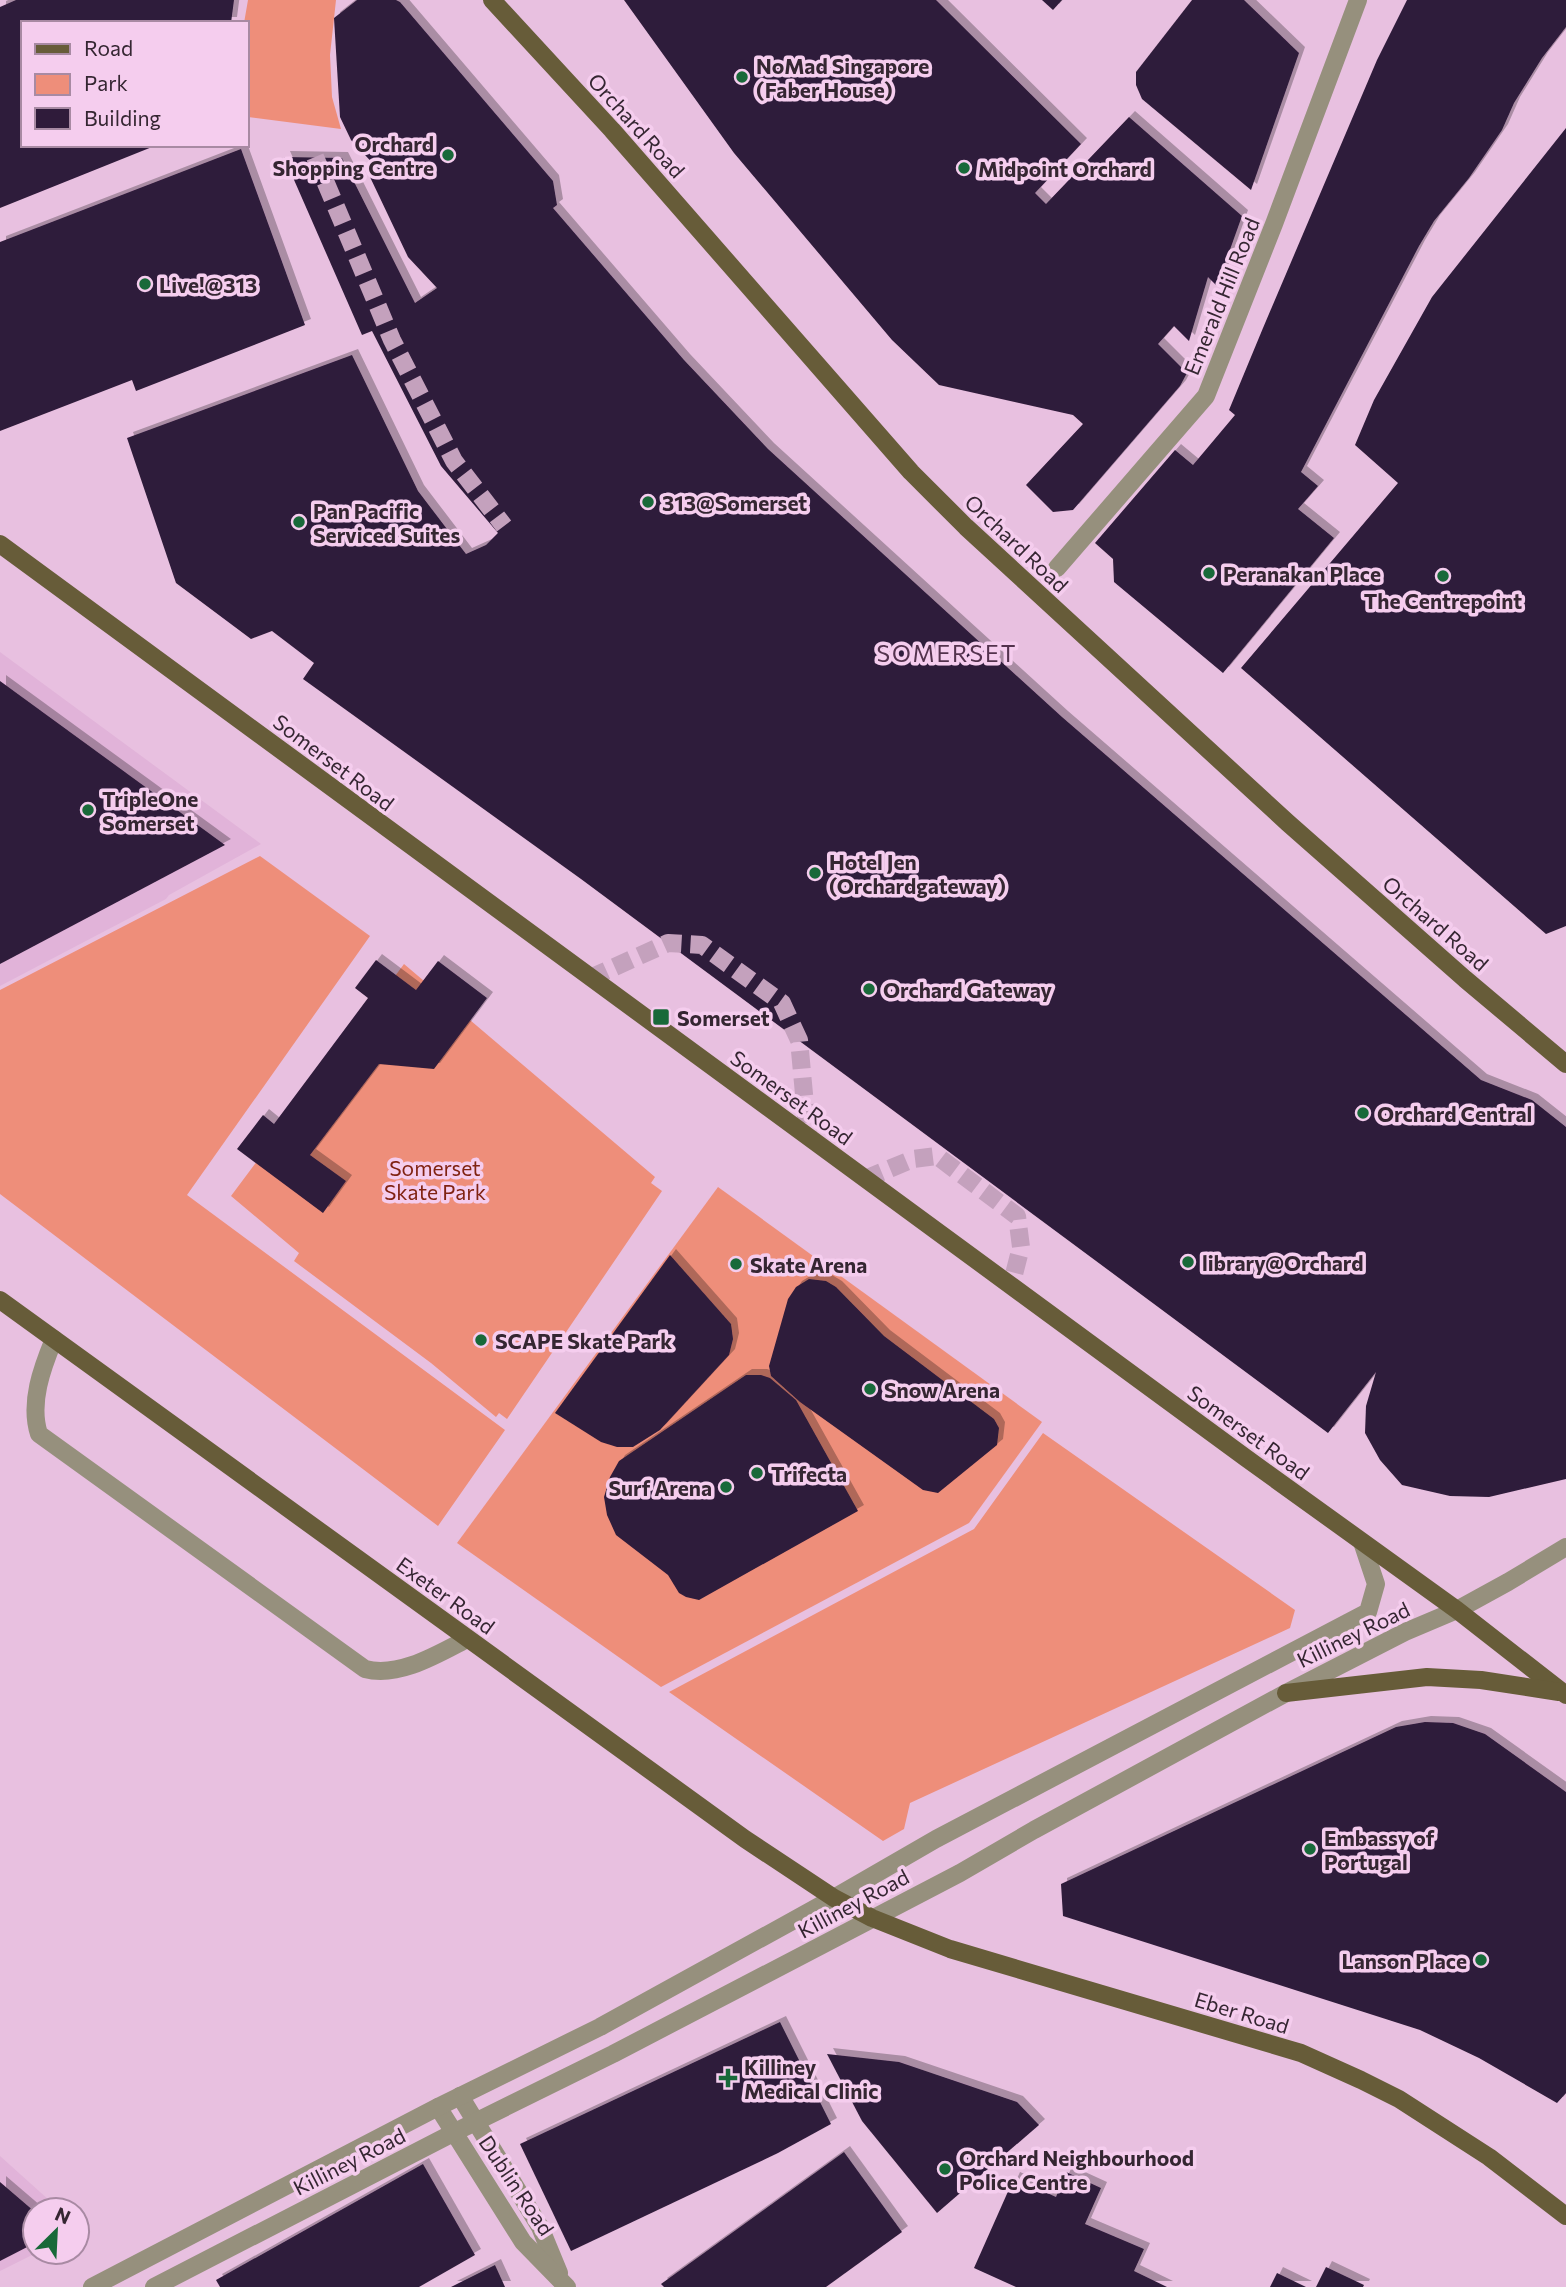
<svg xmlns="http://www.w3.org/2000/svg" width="1566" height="2287" font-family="Commissioner,sans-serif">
<defs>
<filter id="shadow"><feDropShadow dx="6" dy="-6" stdDeviation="0" flood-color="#0004"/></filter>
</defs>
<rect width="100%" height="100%" fill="#e8c0e0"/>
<g fill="#e1b3d9">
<path d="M0,652L261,844L169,895L166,899L0,986Z"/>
<path d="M0,2156L60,2210H35V2252H38L0,2271Z"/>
</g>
<g fill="#ee8e7a">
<path d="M248,0H336L330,55L332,97L341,129L248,117L247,23H244Z"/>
<path d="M260,856L370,936L187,1195L505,1430L438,1526L0,1194V990Z"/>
<path d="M404,964L655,1177L651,1183L662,1191L507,1419L499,1413L496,1417L431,1363L294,1261L299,1253L231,1196Z"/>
<path d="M718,1187L1042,1422L969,1523L661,1687L457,1543Z"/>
<path d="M1043,1433L1295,1610L1290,1628L910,1803L904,1829L883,1841L669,1692L974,1529Z"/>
</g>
<g fill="#2f1b3a" filter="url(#shadow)">
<path d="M16,0H234L231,23H23V145H157L0,208V7Z"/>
<path d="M357,0H396L400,2L553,181L557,205L553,208L684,360L768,449L1062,717L1481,1080L1532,1100L1566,1127V1479L1489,1497L1450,1496L1402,1485L1380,1460L1365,1433L1366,1406L1376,1372L1328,1433L581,879L303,679L314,663L272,631L251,639L176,583L127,438L352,355L418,491L466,554L486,545L498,533L441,466L372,331L362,335L284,157L342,158L415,303L437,288L408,257L370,177L379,170L351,140L340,117L334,18Z"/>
<path d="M624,0H936L1081,144L1035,193L1046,204L1129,117L1242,216L1217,286L1208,277L1189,341L1174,326L1158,344L1187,373L1180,386L1073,510L1053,512L1026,485L1083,424L1073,415L939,385L892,340L734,153Z"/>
<path d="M1042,0H1062L1053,10Z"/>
<path d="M1192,0H1244L1299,53L1251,190L1142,99L1136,85V72Z"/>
<path d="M1407,0H1566V27L1542,58L1514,103L1502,130L1469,178L1434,221L1419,246L1301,472L1318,486L1298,509L1334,538L1223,673L1114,582L1113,559L1095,543L1175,450L1193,465L1235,415L1229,410L1263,328L1377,60Z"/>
<path d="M1566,128V926L1546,934L1241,668L1398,483L1355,445L1374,400L1432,297Z"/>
<path d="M241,149L305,325L136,391L132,380L0,431V242Z"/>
<path d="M0,681L225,845L0,964Z"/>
<path d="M376,960L416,990L438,961L487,998L434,1069L379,1064L310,1155L346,1181L323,1213L237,1149L263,1115L274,1124L368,998L355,988Z"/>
<path d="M670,1255L731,1324L733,1339L729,1355L660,1430L633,1447H617L601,1442L555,1413Z"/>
<path d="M809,1279L826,1281L836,1287L884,1336L994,1419L999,1428L997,1445L938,1493L923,1490L800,1402L771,1376L769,1366L788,1299L796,1287Z"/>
<path d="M746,1375H761L770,1378L796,1400L858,1511L699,1600L686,1597L679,1593L668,1575L616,1535L607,1515L604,1497L610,1477L619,1461Z"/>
<path d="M1425,1722L1453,1723L1485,1734L1566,1792V2093L1557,2103L1479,2058L1420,2030L1063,1916L1061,1884L1396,1727Z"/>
<path d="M780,2022L831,2124L778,2153L571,2251L520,2144Z"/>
<path d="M827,2054L899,2062L1017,2102L1039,2125L937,2213L862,2121Z"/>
<path d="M844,2152L902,2232L826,2287H664L661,2284Z"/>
<path d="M423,2164L475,2255L419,2287H220L216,2280Z"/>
<path d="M1066,2172L1101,2188L1085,2224L1144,2249L1134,2271L1167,2287H1016L974,2268L1014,2178L1056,2197Z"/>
<path d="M0,2182L35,2212V2243L0,2261Z"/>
<path d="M495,2265L505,2287H451Z"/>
<path d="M1326,2267L1364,2285L1363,2287H1316Z"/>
<path d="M1277,2273L1306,2287H1270Z"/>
</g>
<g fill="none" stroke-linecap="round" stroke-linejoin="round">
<g stroke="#c4a1bd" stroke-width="18" stroke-dasharray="18 9" stroke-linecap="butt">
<path d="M315,157L392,340L454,461L504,526"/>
<path d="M590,978L668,943L702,945L782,1003L799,1040L808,1137"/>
<path d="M865,1179L913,1159L937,1156L1017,1216L1021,1247L1011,1286"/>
</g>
<g stroke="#96907d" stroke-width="18">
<path d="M1057,568L1206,396L1274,224L1358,0"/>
<path d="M54,1339C42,1368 29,1403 39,1434L365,1669C399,1678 438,1654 467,1639"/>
<path d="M460,2096L540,2227L559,2273"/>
<path d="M438,2107L523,2242L567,2287"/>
<path d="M92,2287L438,2107L600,2027L834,1898L936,1839L1368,1612L1376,1584L1362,1542"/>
<path d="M154,2287L455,2132L613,2054L960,1873L1034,1830L1286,1693L1405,1632L1457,1610L1508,1582L1566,1547"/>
</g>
<g stroke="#675c39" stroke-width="18">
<path d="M492,0L612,130L911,472L966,527L1288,823L1465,979L1566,1064"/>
<path d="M0,544L1246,1458L1457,1610L1566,1695"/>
<path d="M0,1300L745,1839L834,1898L872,1918L950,1949L1301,2053L1361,2080L1399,2099L1489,2157L1566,2216"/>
<path d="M1286,1693L1427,1677L1481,1680L1559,1692"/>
</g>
</g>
<g fill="#186939" stroke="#f5cdee" stroke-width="2.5">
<circle cx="742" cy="77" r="7"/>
<circle cx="448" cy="155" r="7"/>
<circle cx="964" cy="168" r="7"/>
<circle cx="145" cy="284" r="7"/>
<circle cx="648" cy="502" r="7"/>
<circle cx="299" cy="522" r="7"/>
<circle cx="1209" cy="573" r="7"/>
<circle cx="1443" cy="576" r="7"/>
<circle cx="88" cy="810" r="7"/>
<circle cx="815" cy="873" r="7"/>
<circle cx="869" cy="989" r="7"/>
<rect x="652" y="1008" width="18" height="18" rx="3.5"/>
<circle cx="1363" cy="1113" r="7"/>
<circle cx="1188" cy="1262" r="7"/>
<circle cx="736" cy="1264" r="7"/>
<circle cx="481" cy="1340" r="7"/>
<circle cx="870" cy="1389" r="7"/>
<circle cx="757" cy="1473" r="7"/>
<circle cx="726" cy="1487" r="7"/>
<circle cx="1310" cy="1849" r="7"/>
<circle cx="1481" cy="1960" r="7"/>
<path d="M724.5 2067.5h7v7h7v7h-7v7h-7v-7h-7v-7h7z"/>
<circle cx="945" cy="2169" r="7"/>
</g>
<g text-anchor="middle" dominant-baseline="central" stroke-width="7" stroke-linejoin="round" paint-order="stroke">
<g font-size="21" font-weight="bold" fill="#352632" stroke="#f5cdee" text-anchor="start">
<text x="756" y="65">NoMad Singapore<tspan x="756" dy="24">(Faber House)</tspan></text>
<text x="434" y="143" text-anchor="end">Orchard<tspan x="434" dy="24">Shopping Centre</tspan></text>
<text x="978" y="168">Midpoint Orchard</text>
<text x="159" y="284">Live!@313</text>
<text x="662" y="502">313@Somerset</text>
<text x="313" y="510">Pan Pacific<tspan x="313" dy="24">Serviced Suites</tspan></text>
<text x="1223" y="573">Peranakan Place</text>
<text x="1443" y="600" text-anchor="middle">The Centrepoint</text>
<text x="102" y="798">TripleOne<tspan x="102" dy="24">Somerset</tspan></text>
<text x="829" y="861">Hotel Jen<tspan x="829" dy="24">(Orchardgateway)</tspan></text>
<text x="883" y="989">Orchard Gateway</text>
<text x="677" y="1017">Somerset</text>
<text x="1377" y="1113">Orchard Central</text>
<text x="1202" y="1262">library@Orchard</text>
<text x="750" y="1264">Skate Arena</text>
<text x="495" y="1340">SCAPE Skate Park</text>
<text x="884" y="1389">Snow Arena</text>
<text x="771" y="1473">Trifecta</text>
<text x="712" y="1487" text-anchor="end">Surf Arena</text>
<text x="1324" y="1837">Embassy of<tspan x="1324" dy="24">Portugal</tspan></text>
<text x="1467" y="1960" text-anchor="end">Lanson Place</text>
<text x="744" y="2066">Killiney<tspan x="744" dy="24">Medical Clinic</tspan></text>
<text x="959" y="2157">Orchard Neighbourhood<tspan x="959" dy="24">Police Centre</tspan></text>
</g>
<g font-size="21" fill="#352632" stroke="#f5cdee">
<text transform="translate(637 125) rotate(48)">Orchard Road</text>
<text transform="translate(1221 296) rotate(-68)">Emerald Hill Road</text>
<text transform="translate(1017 543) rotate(43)">Orchard Road</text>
<text transform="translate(334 762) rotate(37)">Somerset Road</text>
<text transform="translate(1436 923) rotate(41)">Orchard Road</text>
<text transform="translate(792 1097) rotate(36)">Somerset Road</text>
<text transform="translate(1249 1432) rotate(36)">Somerset Road</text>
<text transform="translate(446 1595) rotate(36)">Exeter Road</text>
<text transform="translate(1353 1634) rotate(-26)">Killiney Road</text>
<text transform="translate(853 1903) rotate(-28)">Killiney Road</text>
<text transform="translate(1242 2012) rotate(17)">Eber Road</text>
<text transform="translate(349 2161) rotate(-27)">Killiney Road</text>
<text transform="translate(517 2185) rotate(56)">Dublin Road</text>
</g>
<g font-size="21" fill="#802312" stroke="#f5cdee">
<text x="435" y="1167">Somerset<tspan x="435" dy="24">Skate Park</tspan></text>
</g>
<g font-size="23" letter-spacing="2" fill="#53324d" stroke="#f5cdee">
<text x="947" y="653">SOMERSET</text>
</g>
</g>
<rect x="21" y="21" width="228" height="126" fill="#f5cdee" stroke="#a88aa3" stroke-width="2"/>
<rect x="35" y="44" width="35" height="10" fill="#675c39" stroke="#a88aa3" stroke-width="2"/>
<text x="84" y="56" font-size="21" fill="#352632">Road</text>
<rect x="35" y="74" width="35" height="21" fill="#ee8e7a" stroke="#a88aa3" stroke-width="2"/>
<text x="84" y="91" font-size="21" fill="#352632">Park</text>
<rect x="35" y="108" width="35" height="21" fill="#2f1b3a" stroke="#a88aa3" stroke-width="2"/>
<text x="84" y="126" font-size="21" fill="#352632">Building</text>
<g transform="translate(56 2231) rotate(24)"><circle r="33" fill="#f5cdee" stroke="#a88aa3" stroke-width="2"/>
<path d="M0-5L12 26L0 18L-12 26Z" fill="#186939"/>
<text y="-10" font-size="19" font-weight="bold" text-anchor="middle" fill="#352632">N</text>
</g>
</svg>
